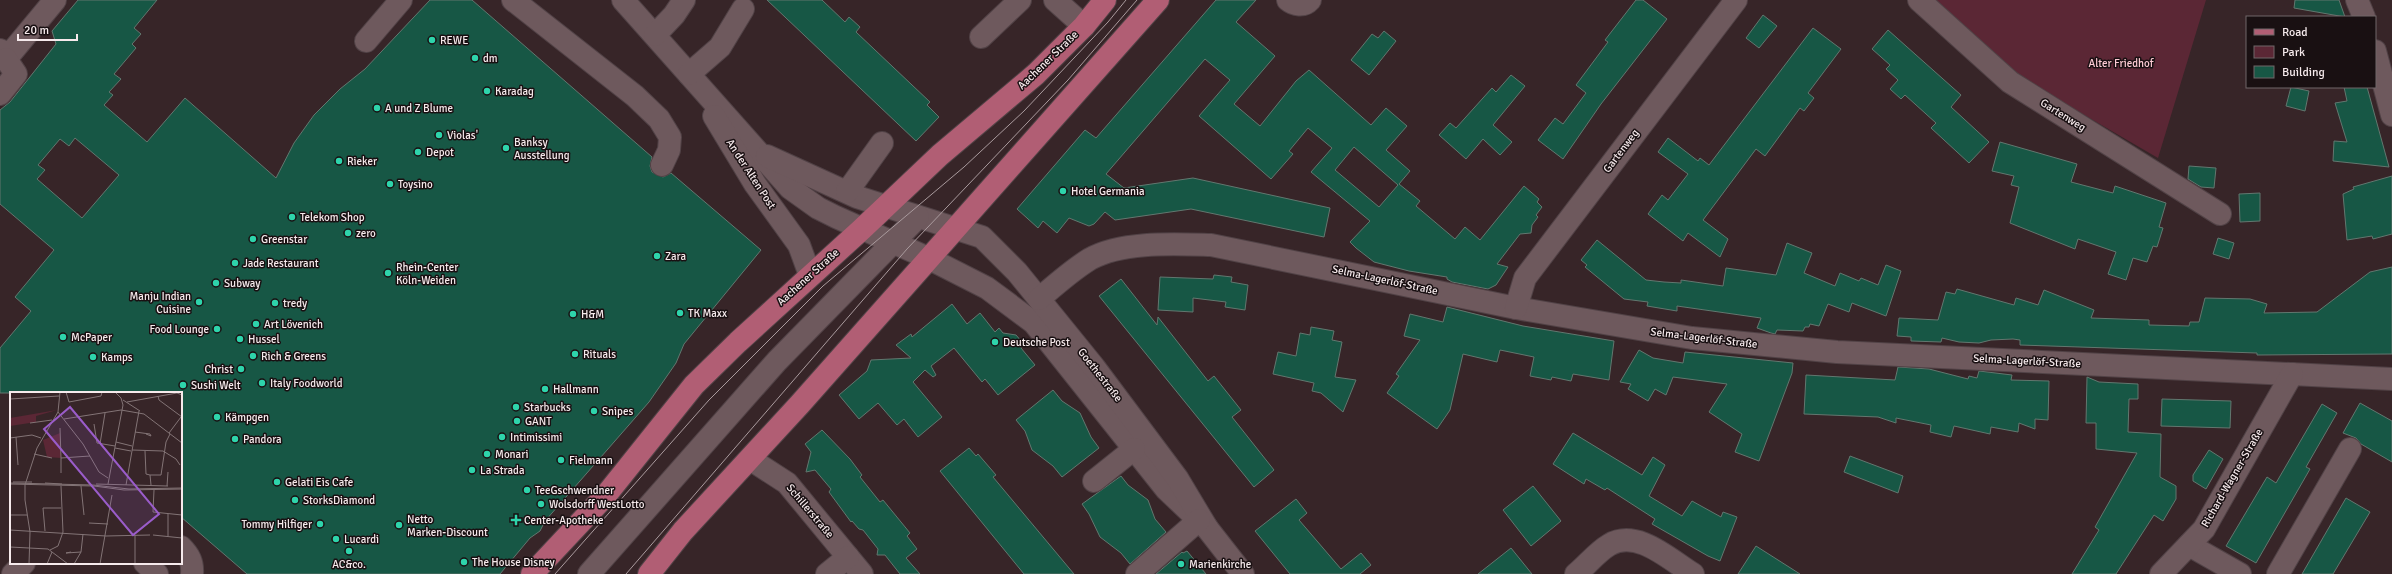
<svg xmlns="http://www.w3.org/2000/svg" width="2392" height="574" font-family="Signika,sans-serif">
<rect width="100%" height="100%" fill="#372528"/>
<path fill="#5b2735" d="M1935,0H2206L2158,158L2021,78Z"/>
<g fill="#175745" stroke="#62776f" fill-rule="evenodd">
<path d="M78,0H157L134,28L141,34L132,44L136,48L114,74L121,79L109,92L113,95L104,105L147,142L185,98L276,178L294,143L314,115L340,89L365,69L430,0H472L652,157L650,166L652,172L663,177L671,173L761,250L684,344L676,363L649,402L545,521L540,531L530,538L500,574H247L181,517V393H0V348L31,311L15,297L54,250L0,204V110L10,102L56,44L52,31ZM75,138L119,175L82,218L37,179L45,170L38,165L60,139L69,146Z"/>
<path d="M767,0H822L845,22L849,17L860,27L856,32L930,102L927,105L939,117L916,141Z"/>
<path d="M1216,0H1256L1236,22L1275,56L1234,104L1260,126L1296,81L1309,70L1371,125L1386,108L1407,126L1386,150L1410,171L1399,184L1420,201L1416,206L1455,239L1465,227L1480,240L1524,186L1539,199L1537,202L1542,207L1536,215L1538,217L1532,225L1531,233L1520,234L1497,264L1508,267L1496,285L1488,289L1452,282L1447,279V277L1409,271L1374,262L1356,248L1350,242L1370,221L1311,172L1332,148L1308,128L1289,151L1293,154L1271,179L1199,116L1230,80L1205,59L1106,174L1124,188L1193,178L1330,208L1324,237L1191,209L1115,220L1105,212L1094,224L1089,226L1069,218L1057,233L1043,221L1038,228L1017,209L1085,130L1096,138ZM1354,147L1398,185L1379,207L1335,170Z"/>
<path d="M1636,0H1643L1667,19L1601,104L1563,159L1538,140L1555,118L1563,124L1586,93L1576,85L1608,42L1605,40Z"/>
<path d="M2295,0H2339L2345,17L2294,8Z"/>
<path d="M1763,15L1777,26L1759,48L1746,38Z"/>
<path d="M1813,28L1841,49L1808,93L1814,98L1804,111L1800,108L1765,156L1756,149L1703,220L1728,239L1720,257L1688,233L1683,241L1648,214L1662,195L1668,200L1688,174L1658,152L1668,138L1698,161L1700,158L1709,165Z"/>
<path d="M1888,30L1961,95L1951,107L1989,142L1969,163L1931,128L1936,123L1905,95L1901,99L1890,89L1898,80L1886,69L1890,65L1872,49Z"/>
<path d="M1384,31L1396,41L1369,75L1351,60L1372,34L1378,38Z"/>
<path d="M1511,75L1525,86L1493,125L1512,142L1500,155L1483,139L1466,159L1439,135L1450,123L1456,128L1492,88L1496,92Z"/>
<path d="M2291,87L2309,91L2305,111L2286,106Z"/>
<path d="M2344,87H2367L2389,167L2333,161L2334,141L2347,142L2335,103L2347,101Z"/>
<path d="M2000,142L2077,164L2071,182L2113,193L2115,186L2166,203L2159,227L2163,228L2157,247L2153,246L2147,262L2133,258L2126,280L2108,274L2116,252L2078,239L2075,249L2010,223L2019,187L2011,185L2014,176L1992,171Z"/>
<path d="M2189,166L2216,168L2214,188L2201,187L2188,179Z"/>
<path d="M2392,176V234L2373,239L2372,236L2347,240L2343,194L2354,189L2353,187Z"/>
<path d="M2260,193V221L2240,222L2239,194Z"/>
<path d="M2218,238L2234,243L2229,259L2213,254Z"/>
<path d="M1597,240L1646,280L1664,282L1681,283V280L1723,286L1726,268L1776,275L1787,243L1812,253L1804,273L1835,286L1840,273L1859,281L1861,278L1878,285L1886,265L1901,271L1886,316L1852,303L1849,312L1828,304L1819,326L1810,324L1809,327H1805L1803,331L1777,330L1775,334L1771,333L1757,328L1761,318L1677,306V311L1647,306L1648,302L1624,299L1585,267L1587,265L1581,260Z"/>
<path d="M2392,267V354L2257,355V353L2020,345V340L2013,339L1991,340L1979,343L1959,342L1942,338L1941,342L1911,341V337L1897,336L1899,318L1938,320L1946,292L1955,294L1957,289L2014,305L2016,298L2038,305L2044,290L2094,310L2091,318L2149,320V325L2189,326L2190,322H2199L2205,298L2250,299L2267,304L2264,313L2317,312L2370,272Z"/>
<path d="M1214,275L1232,277L1231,282L1248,285L1245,310L1225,307L1226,302L1193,298V312L1158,310L1160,277L1213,279Z"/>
<path d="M1121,279L1157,325L1158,317L1208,381L1214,376L1241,410L1232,417L1274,470L1254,487L1099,296Z"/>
<path d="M952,304L967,324L980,313L995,332L999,328L1003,333L1016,335L1022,342L1021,348L1035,365L998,395L985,379L982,382L954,348L931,366L936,375L933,377L925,370L913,382L942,417L918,437L904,419L897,425L878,403L859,419L839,395L867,371L871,360L911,358L896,345L911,334L912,337Z"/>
<path d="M1447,307L1523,326L1614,341L1609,380L1573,374L1571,381L1552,377L1551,380L1530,376L1534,357L1500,350L1497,362L1463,354L1450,410L1437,429L1387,393L1399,376L1396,374L1420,340L1404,336L1410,314L1443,322Z"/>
<path d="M1311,327L1334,331L1332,340L1342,342L1335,377L1356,380L1343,412L1321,393L1312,391L1314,383L1273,374L1278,352L1296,356L1300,333L1310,335Z"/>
<path d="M1639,350L1653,358L1683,363L1685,352L1793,363L1792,373L1759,461L1735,452L1742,434L1709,412L1727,384L1673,377L1666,395L1655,389L1648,401L1628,389L1631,384L1620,382Z"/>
<path d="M1898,367L1929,369L1968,379L1969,376L1977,378L1979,371L2012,375L2011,380L2049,381L2048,420L2035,419V429L2019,423L2018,432L1991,427L1990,434L1954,426L1951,437L1930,432L1931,425L1896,418V423L1878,417L1804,414L1806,375L1895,380Z"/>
<path d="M2087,377L2099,382L2138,384V399H2129L2128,432L2161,434L2160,477L2176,486V499L2163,521L2154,515L2116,574H2072L2099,530L2095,527L2137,453L2096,449V423H2086Z"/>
<path d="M1053,390L1062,401L1080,413L1091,437L1099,448L1062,477L1053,466L1032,450L1025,431L1016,420Z"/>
<path d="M2162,399L2231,401L2230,428L2161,426Z"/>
<path d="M2360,403L2392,421V462L2361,444L2356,438L2343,433Z"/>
<path d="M2322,404L2337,413L2306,467L2310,469L2256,563L2226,546L2267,477L2276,483Z"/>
<path d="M822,430L850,459L862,475L860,477L880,502L883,500L910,533L907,536L917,549L906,558L920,574H900L885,555H877L878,549L863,530L859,529L852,521L851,522L829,492L831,489L815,470L806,472L811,452L805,444Z"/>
<path d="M1573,433L1642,475L1653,457L1665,465L1649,496L1682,516L1692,501L1721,517L1723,512L1737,517L1720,561L1708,556L1652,524L1655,519L1607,488L1605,490L1586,479L1584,484L1553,464Z"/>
<path d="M969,448L976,456L978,454L996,475L993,477L1074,574H1024L1015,563L940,471Z"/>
<path d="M2209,450L2223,459L2206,489L2193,481V475Z"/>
<path d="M1850,456L1903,476L1898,493L1844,472Z"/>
<path d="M1121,476L1128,485L1148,500L1155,519L1166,532L1130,564L1121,553L1100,537L1089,514L1082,504Z"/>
<path d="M1533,486L1561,521L1531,546L1503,510Z"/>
<path d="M2346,498L2370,512L2333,574H2302Z"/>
<path d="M1296,499L1307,513L1299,520L1341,569L1361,553L1371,565L1360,574H1290L1255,531Z"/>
<path d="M1756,546L1800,574H1738Z"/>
<path d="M1511,548L1532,574H1478Z"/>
<path d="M1187,551L1206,574H1156L1182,552L1183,553Z"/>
</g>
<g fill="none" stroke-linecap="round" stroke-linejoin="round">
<defs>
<g id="minor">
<path d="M513,0L635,96L659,119L670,137L669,150L662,165"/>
<path d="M623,0L790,188L818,208L836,217L928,258L987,288L1034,323L1166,489L1207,528"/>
<path d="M1055,0L1084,26"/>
<path d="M1288,0C1294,5 1304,7 1310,0"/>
<path d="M1919,0L2010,82L2220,214"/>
<path d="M2357,0L2364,17"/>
<path d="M655,35L674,15L684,0"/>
<path d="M981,37L1020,0"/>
<path d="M366,41L401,0"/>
<path d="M0,50L6,59L55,0"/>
<path d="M2375,51L2392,115"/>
<path d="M689,74L720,47L743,9"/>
<path d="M0,94L16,74L6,59"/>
<path d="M714,116L755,184L799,245L810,275"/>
<path d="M767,156L857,197L982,237L1017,272L1094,367L1177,478L1207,528L1243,574"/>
<path d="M847,192L882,143"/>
<path d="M1039,299C1055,285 1072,270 1090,259C1122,241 1175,244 1211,245L1516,308L1692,338L1837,352L2392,379"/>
<path d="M1516,308L1525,278L1736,0"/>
<path d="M750,459L787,483L862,574"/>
<path d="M1094,481L1134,449"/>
<path d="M2189,545L2240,574"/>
<path d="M181,547C189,555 193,562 192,574"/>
<path d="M145,563L157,574"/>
<path d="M13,574L24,563"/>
<path d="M589,574L777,361L918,217"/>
<path d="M827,574L848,557"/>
<path d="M1137,574L1199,520"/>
<path d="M1576,574C1587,565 1597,552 1609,545C1637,528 1670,560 1693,574"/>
<path d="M2161,574L2204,529L2292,374"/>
<path d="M2278,574L2350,449"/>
</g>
<g id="major">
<path d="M532,574L606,495L694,385L738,342L862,229L940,155L1036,74L1084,26L1105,0"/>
<path d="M649,574L683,531L800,404L1158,0"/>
</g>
</defs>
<use href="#minor" stroke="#514246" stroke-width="24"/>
<use href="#major" stroke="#514246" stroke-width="24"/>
<use href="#minor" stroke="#6e595d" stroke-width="22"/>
<use href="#major" stroke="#b15e74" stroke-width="22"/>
<g stroke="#a99a9d" stroke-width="1">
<path d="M555,574L709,400L823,286L964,167L1024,111L1108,22L1126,0"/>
<path d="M626,574L907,249L1068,80L1137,0"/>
</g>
</g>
<g fill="#2ed4ab" stroke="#191012" stroke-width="1.5">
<circle cx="432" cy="40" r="4"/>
<circle cx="475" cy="58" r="4"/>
<circle cx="487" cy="91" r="4"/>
<circle cx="377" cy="108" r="4"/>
<circle cx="439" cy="135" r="4"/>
<circle cx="506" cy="148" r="4"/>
<circle cx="418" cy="152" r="4"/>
<circle cx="339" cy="161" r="4"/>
<circle cx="390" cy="184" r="4"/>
<circle cx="1063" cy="191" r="4"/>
<circle cx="292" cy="217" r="4"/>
<circle cx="348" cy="233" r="4"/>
<circle cx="253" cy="239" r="4"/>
<circle cx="657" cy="256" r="4"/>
<circle cx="235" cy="263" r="4"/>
<circle cx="388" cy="273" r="4"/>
<circle cx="216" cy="283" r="4"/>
<circle cx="199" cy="302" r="4"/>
<circle cx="275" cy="303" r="4"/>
<circle cx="680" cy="313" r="4"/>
<circle cx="573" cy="314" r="4"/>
<circle cx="256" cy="324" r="4"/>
<circle cx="217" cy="329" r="4"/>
<circle cx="63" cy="337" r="4"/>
<circle cx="240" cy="339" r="4"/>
<circle cx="995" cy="342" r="4"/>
<circle cx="575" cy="354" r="4"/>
<circle cx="253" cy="356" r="4"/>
<circle cx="93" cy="357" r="4"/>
<circle cx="241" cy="369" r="4"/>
<circle cx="262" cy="383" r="4"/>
<circle cx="183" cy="385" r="4"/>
<circle cx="545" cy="389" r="4"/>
<circle cx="516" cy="407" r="4"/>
<circle cx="594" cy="411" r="4"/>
<circle cx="217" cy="417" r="4"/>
<circle cx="517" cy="421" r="4"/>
<circle cx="502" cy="437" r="4"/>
<circle cx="235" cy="439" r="4"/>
<circle cx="487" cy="454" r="4"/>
<circle cx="561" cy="460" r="4"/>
<circle cx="472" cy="470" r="4"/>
<circle cx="277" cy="482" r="4"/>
<circle cx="527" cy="490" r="4"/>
<circle cx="295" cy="500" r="4"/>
<circle cx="541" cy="504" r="4"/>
<path d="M514 514h4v4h4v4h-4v4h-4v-4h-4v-4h4z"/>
<circle cx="320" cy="524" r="4"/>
<circle cx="399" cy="525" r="4"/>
<circle cx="336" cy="539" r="4"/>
<circle cx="349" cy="551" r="4"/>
<circle cx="464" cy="562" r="4"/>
<circle cx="1181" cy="564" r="4"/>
</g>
<g text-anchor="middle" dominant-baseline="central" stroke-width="3" stroke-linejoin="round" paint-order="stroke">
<g font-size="11" fill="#f6eaec" stroke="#191012" text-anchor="start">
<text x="440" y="40">REWE</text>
<text x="483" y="58">dm</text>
<text x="495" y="91">Karadag</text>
<text x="385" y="108">A und Z Blume</text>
<text x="447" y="135">Violas'</text>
<text x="514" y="142">Banksy<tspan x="514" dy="13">Ausstellung</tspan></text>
<text x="426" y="152">Depot</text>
<text x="347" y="161">Rieker</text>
<text x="398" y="184">Toysino</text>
<text x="1071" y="191">Hotel Germania</text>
<text x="300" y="217">Telekom Shop</text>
<text x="356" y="233">zero</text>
<text x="261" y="239">Greenstar</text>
<text x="665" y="256">Zara</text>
<text x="243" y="263">Jade Restaurant</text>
<text x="396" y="267">Rhein-Center<tspan x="396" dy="13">Köln-Weiden</tspan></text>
<text x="224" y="283">Subway</text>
<text x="191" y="296" text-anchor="end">Manju Indian<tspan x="191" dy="13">Cuisine</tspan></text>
<text x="283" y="303">tredy</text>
<text x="688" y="313">TK Maxx</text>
<text x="581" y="314">H&amp;M</text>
<text x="264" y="324">Art Lövenich</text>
<text x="209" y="329" text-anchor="end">Food Lounge</text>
<text x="71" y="337">McPaper</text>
<text x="248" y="339">Hussel</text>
<text x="1003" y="342">Deutsche Post</text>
<text x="583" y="354">Rituals</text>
<text x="261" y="356">Rich &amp; Greens</text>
<text x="101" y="357">Kamps</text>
<text x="233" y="369" text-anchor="end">Christ</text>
<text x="270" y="383">Italy Foodworld</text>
<text x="191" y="385">Sushi Welt</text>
<text x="553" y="389">Hallmann</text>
<text x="524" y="407">Starbucks</text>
<text x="602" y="411">Snipes</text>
<text x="225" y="417">Kämpgen</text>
<text x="525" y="421">GANT</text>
<text x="510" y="437">Intimissimi</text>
<text x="243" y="439">Pandora</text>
<text x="495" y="454">Monari</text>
<text x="569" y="460">Fielmann</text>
<text x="480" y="470">La Strada</text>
<text x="285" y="482">Gelati Eis Cafe</text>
<text x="535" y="490">TeeGschwendner</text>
<text x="303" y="500">StorksDiamond</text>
<text x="549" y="504">Wolsdorff WestLotto</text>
<text x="407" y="519">Netto<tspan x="407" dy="13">Marken-Discount</tspan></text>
<text x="524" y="520">Center-Apotheke</text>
<text x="312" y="524" text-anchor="end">Tommy Hilfiger</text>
<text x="344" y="539">Lucardi</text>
<text x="472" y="562">The House Disney</text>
<text x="349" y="564" text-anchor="middle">AC&amp;co.</text>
<text x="1189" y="564">Marienkirche</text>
</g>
<g font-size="11" fill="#f6eaec" stroke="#191012">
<text transform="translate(1048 60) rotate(-44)">Aachener Straße</text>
<text transform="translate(2063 115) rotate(32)">Gartenweg</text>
<text transform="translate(1621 151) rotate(-53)">Gartenweg</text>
<text transform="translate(751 174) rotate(57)">An der Alten Post</text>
<text transform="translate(808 277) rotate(-42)">Aachener Straße</text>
<text transform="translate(1385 280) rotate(12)">Selma-Lagerlöf-Straße</text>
<text transform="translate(1704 338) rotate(7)">Selma-Lagerlöf-Straße</text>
<text transform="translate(2027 361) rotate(3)">Selma-Lagerlöf-Straße</text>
<text transform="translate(1100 375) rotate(52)">Goethestraße</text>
<text transform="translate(2232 478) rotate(-60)">Richard-Wagner-Straße</text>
<text transform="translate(810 511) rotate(50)">Schillerstraße</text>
</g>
<g font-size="11" fill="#fdcbd4" stroke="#191012">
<text x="2121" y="63">Alter Friedhof</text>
</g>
</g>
<g transform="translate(10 392)">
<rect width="172" height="172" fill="#372528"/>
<path d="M47,18L26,24V30L0,34V26ZM50,41L51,66L37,65L33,48Z" fill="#5b2735"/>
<path fill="none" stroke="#837476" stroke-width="1" d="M56,0L59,10L91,4L92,0M148,4L149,8L172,25M0,7L49,4M113,8L130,19M117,10L167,1L172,3M48,20L73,52L89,80L98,86M134,22L172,51M54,27L111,18L134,22M20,31L42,28M84,32L87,51L105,54M50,36L51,66L80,64M125,40L140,42L141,44L136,42M159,41L171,25M6,45L8,73M0,46L22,43L31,46M106,50L122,54M90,52L95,21M105,56L121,59M122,58L153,59L166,67L170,73M135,59L136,82L140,83L141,93M24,62L42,66M51,66V81M140,83H151L156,50L160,42M3,90H22M0,91L83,93L119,97L172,96M35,91L52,92M0,92L84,94L114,98L172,97M86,92L158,94M98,92L113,13L111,6L105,0M116,93L129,19M71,94L74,123M157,94L158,80M144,98L143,120L172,123M158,122V144M0,123H17M79,131L98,132M0,138L96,144L140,143M35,139L33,116H51M143,143L172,146M0,155L38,157L58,172M40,158L48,154L53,140L51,94M61,160L56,161L71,160M19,172L20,140L15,108V93L27,56L48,20L50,0M37,172L42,160M64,172L71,160L73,142M90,172L102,103M125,172V143"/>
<path fill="#9a5cca" fill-opacity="0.15" stroke="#9a5cca" stroke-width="2" d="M60,15L149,122L123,143L34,37Z"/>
<rect width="172" height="172" fill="none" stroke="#f6eaec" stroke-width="2"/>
</g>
<rect x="2246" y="16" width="130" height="72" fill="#191012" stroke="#716769"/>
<rect x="2254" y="29" width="20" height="6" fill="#b15e74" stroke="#716769"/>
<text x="2282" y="36" font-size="12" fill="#f6eaec">Road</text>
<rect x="2254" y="46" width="20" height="12" fill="#5b2735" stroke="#716769"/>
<text x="2282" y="56" font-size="12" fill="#f6eaec">Park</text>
<rect x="2254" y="66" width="20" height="12" fill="#175745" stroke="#716769"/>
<text x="2282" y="76" font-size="12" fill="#f6eaec">Building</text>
<path d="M18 34v6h59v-6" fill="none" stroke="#f6eaec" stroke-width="2"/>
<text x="24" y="34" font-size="12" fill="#f6eaec" stroke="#191012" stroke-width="3" paint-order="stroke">20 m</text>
</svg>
